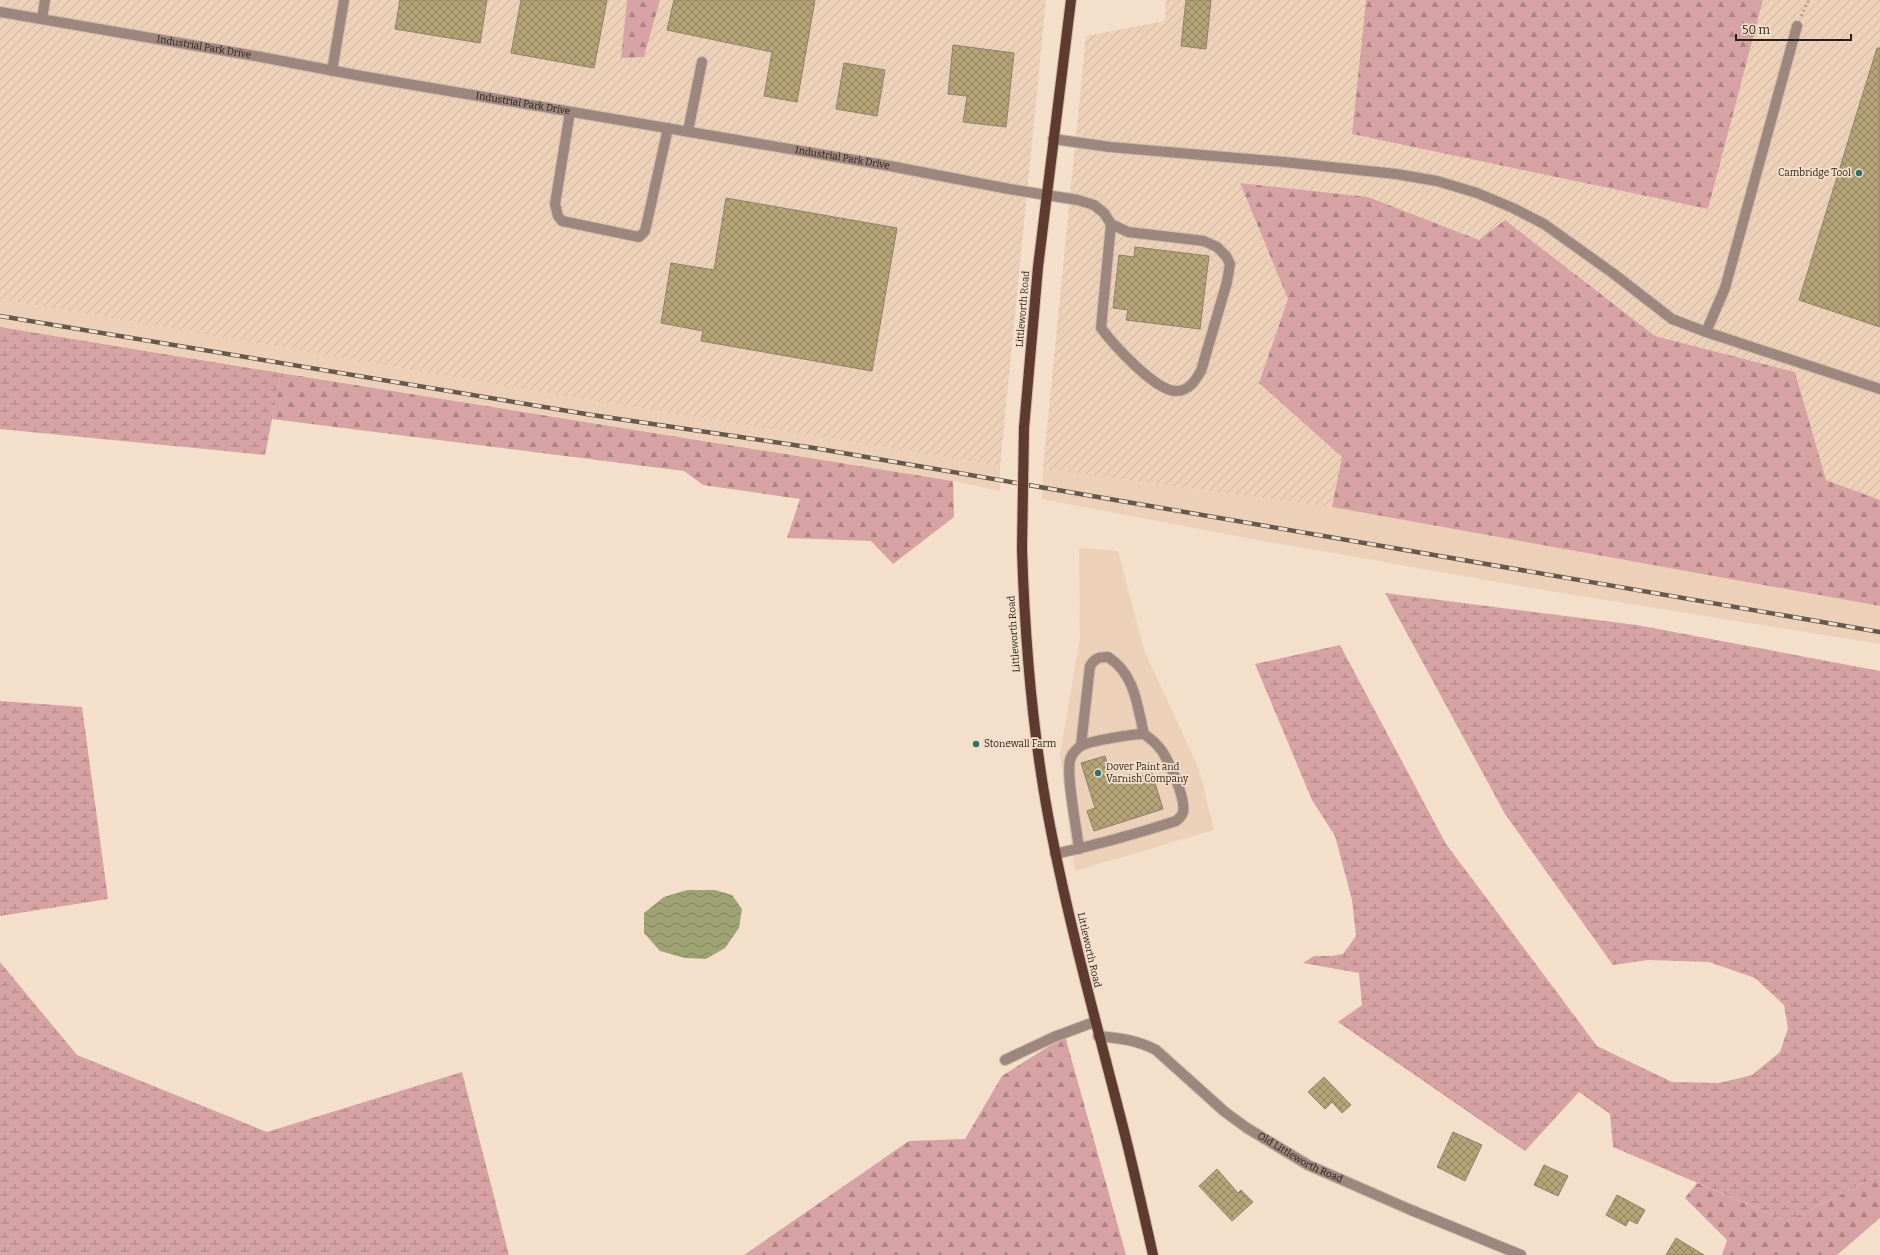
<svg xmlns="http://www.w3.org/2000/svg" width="1880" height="1255" font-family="Bitter,serif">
<defs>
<pattern id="industrial-furrows" width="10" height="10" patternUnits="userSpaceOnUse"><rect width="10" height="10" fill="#ecd0b8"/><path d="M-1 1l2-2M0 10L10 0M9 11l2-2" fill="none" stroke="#cab29d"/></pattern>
<pattern id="forest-firs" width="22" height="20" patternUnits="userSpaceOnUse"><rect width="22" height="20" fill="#d7a2a3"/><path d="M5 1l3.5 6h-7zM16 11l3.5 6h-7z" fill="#ae8384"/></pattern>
<pattern id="wetland-marsh" width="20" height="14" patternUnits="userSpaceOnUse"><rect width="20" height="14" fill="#d7a2a3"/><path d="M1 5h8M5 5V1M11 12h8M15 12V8" fill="none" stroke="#ae8384"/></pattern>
<pattern id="water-waves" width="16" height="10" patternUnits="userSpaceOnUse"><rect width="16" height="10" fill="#9fa374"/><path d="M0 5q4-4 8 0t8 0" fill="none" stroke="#81845e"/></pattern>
<pattern id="building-cross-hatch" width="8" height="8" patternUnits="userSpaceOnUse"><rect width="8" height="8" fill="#b6a375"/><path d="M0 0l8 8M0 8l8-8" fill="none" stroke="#94845f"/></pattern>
</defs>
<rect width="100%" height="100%" fill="#f4dfcb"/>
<g fill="#ecd0b8">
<path d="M0,299L557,395L1000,466V491L953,481L0,327Z"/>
<path d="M1043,469L1332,507L1880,606V644L1549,591L1247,538L1042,499Z"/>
<path d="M1079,548L1118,551L1144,650L1199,769L1214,830L1075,871L1060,754L1080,639Z"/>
</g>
<g fill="url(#industrial-furrows)">
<path d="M0,0H627L621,58L644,56L660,0H1046L1000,466L557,395L0,299Z"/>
<path d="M1166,0H1366L1352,134L1708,209L1763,0H1880V500L1826,480L1795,372L1655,336L1505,220L1479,240L1368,197L1240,183L1288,299L1259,383L1342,457L1332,507L1043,469L1086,36L1165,21Z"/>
</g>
<g fill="url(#forest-firs)">
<path d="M627,0H660L644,57L621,58Z"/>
<path d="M1366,0H1763L1708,209L1352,134Z"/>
<path d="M1240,183L1368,197L1479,240L1505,220L1655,336L1795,372L1826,480L1880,500V606L1332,507L1342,457L1259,383L1288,299Z"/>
<path d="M281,373L953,481L954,517L893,564L871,541L787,538L800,499L703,485L684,471L272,419Z"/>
<path d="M1065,1036L1126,1255H744L909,1141L965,1139L1002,1076Z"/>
<path d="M1880,1175V1218L1837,1255H1722L1727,1240L1685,1198L1697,1183L1787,1221Z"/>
</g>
<g fill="url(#wetland-marsh)">
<path d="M0,327L281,373L265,455L0,429Z"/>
<path d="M1385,593L1637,625L1880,671V1175L1787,1221L1613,1147L1610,1114L1579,1092L1525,1151L1338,1022L1362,1005L1359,973L1303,963L1314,956H1331L1343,954L1356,936L1352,900L1335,836L1312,800L1255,664L1340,645L1446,844L1597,1046L1672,1082L1719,1083L1752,1075L1780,1052L1788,1028L1784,1005L1755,978L1709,962L1648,960L1613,965L1505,814Z"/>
<path d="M0,701L82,707L108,899L0,916Z"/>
<path d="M0,962L77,1055L267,1132L462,1072L509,1255H0Z"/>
</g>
<path fill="url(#water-waves)" d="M687,890H715L732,895L742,909L739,928L725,948L706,959L685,958L660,951L644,933V913L664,897Z"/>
<g fill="url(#building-cross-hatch)" stroke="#8c826c">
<path d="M400,0H487L480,43L395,29Z"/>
<path d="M521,0H607L594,68L511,53Z"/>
<path d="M674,0H815L797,102L764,96L772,52L667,30Z"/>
<path d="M1186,0H1211L1206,49L1181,46Z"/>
<path d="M953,45L1014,53L1006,127L963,122L967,96L948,94Z"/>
<path d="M1877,48H1880V327L1799,300Z"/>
<path d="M844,63L885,70L877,116L836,109Z"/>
<path d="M726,198L897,228L872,371L701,341L703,331L661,323L671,263L714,270Z"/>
<path d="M1135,247L1209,256L1200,329L1126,320L1128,310L1113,308L1119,255L1134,257Z"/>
<path d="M1105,756L1112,778L1114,777L1117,784L1152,773L1163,809L1094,831L1087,811L1095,808L1081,763Z"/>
<path d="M1324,1077L1351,1105L1342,1113L1332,1102L1325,1109L1308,1092Z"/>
<path d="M1453,1132L1482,1145L1465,1181L1437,1167Z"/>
<path d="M1544,1165L1568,1176L1558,1196L1534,1185Z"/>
<path d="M1217,1169L1238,1193L1241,1190L1253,1202L1232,1221L1199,1186Z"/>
<path d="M1617,1195L1645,1210L1637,1224L1629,1220L1626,1226L1606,1215Z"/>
<path d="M1676,1238L1704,1255H1666Z"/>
</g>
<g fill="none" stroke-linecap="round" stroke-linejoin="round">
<defs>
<g id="minor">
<path id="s1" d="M0,12L261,57L361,76L890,166L1009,189L1078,200L1094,205L1104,213L1111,224L1101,328C1113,344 1155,391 1176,391C1189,391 1195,381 1201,371L1227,282L1230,264L1226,256L1217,247L1204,241L1128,232L1111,224"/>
<path d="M42,19L45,0"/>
<path d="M332,71L344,0"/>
<path d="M570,112L555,204L558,216L562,221L639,237L645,231L668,128"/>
<path d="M688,131L702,62"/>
<path d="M1053,139L1110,147L1284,162L1396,174L1437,181L1477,193L1513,208L1544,224L1614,274L1672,319L1706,332L1880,389"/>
<path d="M1706,332L1725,288L1797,26"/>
<path d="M1081,745L1090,666C1095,658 1099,657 1108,657C1135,674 1137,705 1144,734"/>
<path d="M1055,854C1096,845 1136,834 1176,821C1180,818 1182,816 1183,812C1186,798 1169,762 1162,751C1157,744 1151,739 1144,734C1134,734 1088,741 1081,746C1077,748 1071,755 1070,760C1066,777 1077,829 1079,849"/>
<path id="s2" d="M1098,1036C1119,1038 1137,1040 1156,1050L1225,1112L1247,1128L1308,1165L1411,1210L1521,1255"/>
<path d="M1005,1060L1054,1037L1094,1022"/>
</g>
<g id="major">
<path d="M1024,428L1038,267L1071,0"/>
<path d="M1022,549C1025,645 1033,742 1052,836C1072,937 1100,1036 1125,1135C1135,1175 1144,1215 1153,1255"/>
</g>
</defs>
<use href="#minor" stroke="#cfbcab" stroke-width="12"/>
<use href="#major" stroke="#cfbcab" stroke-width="12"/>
<path stroke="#ac9c8c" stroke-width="2.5" stroke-dasharray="2 3" stroke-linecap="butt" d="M1801,16L1809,0"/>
<use href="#minor" stroke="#9c867e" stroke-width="10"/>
<use href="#major" stroke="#5f3b2f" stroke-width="10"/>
<defs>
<path id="rail" d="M0,316L592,415L814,448L1880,632"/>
</defs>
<use href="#rail" stroke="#65594e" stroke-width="4.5"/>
<use href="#rail" stroke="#f4dfcb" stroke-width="3" stroke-dasharray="9" stroke-linecap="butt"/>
<defs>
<path id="major-bridge" d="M1022,549L1024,428"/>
</defs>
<use href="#major-bridge" stroke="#cfbcab" stroke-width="12" stroke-linecap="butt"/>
<use href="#major-bridge" stroke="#5f3b2f" stroke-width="10"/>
</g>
<g fill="#2d7369" stroke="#f4dfcb" stroke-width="1.5">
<circle cx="1859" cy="173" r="4"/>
<circle cx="976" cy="744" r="4"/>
<circle cx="1098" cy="773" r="4"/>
</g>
<g text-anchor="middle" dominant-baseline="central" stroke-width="3.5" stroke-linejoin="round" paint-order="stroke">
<g font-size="10" fill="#261e17" stroke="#f4dfcb">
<text stroke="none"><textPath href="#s1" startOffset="207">Industrial Park Drive</textPath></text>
<text stroke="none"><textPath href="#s1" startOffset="531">Industrial Park Drive</textPath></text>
<text stroke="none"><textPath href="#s1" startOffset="855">Industrial Park Drive</textPath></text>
<text transform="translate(1023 309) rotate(-85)">Littleworth Road</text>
<text transform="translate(1014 634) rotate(-94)">Littleworth Road</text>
<text transform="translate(1089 950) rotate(77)">Littleworth Road</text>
<text stroke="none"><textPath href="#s2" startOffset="241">Old Littleworth Road</textPath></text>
</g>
<g font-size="10" fill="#261e17" stroke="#f4dfcb" text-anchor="start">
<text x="1851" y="173" text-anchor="end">Cambridge Tool</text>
<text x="984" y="744">Stonewall Farm</text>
<text x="1106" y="767">Dover Paint and<tspan x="1106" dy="12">Varnish Company</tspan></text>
</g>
</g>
<path d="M1736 34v6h115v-6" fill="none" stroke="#261e17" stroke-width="2"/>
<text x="1742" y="34" font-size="12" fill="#261e17" stroke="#f4dfcb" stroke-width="3" paint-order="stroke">50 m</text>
</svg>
